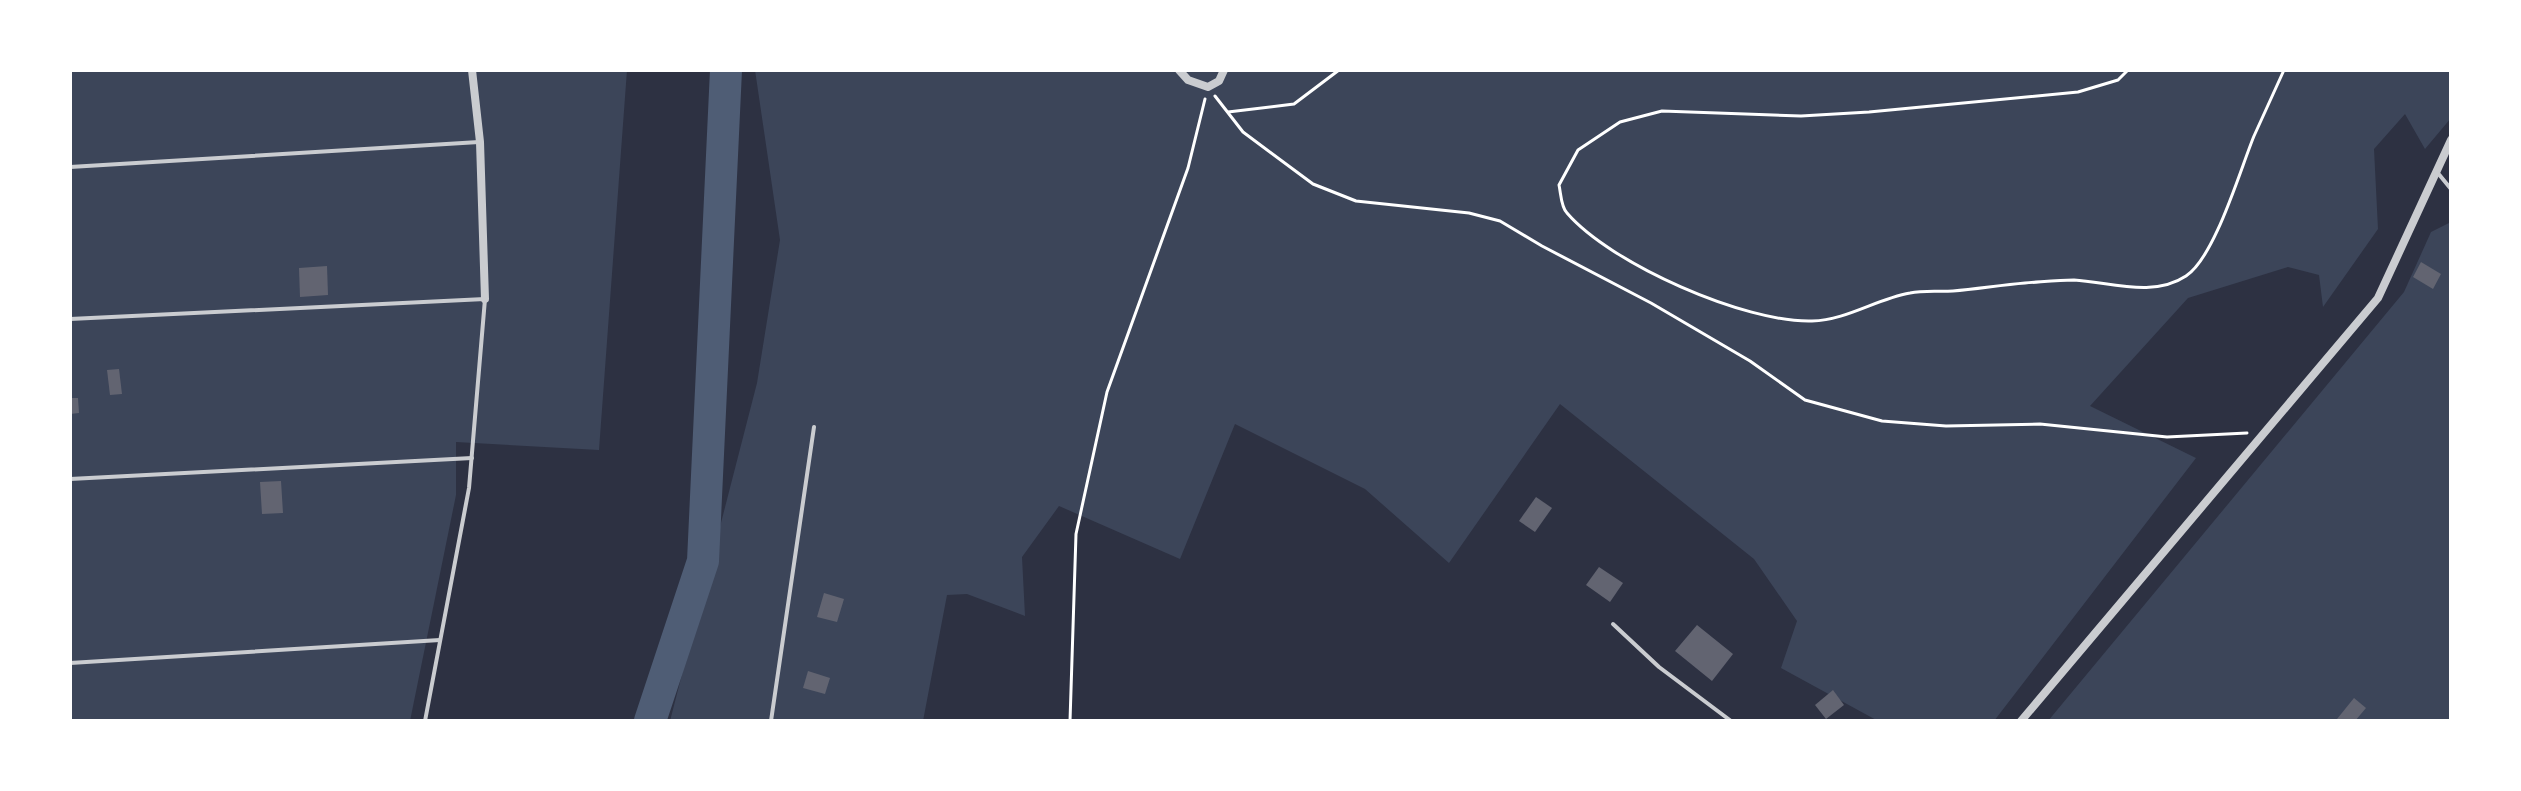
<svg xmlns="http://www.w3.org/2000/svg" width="2521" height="791" font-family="'Noto Serif',serif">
<rect width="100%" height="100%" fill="#2d3142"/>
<g fill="#3c4559">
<path d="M70,70H627L599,450L456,442V495L410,721H70Z"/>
<path d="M755,70H2451V118L2425,149L2405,114L2374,149L2378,229L2323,307L2319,275L2288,267L2188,298L2090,406L2196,458L1994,721H1878L1781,668L1797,621L1754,559L1560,404L1449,563L1365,489L1235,424L1180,559L1059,506L1022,557L1025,616L967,594L947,595L923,721H670L757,383L780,240Z"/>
<path d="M2451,222V721H2048L2404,292L2431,232Z"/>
</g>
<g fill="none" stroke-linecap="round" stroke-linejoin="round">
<path stroke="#4f5d75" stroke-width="32" d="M650,721L703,561L726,70"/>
</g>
<g fill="#626471">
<path d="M2421,262L2441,274L2433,289L2413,277Z"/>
<path d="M327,266L328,295L300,297L299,268Z"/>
<path d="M119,369L122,394L110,395L107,370Z"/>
<path d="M70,398H78L79,413L70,414Z"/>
<path d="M281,481L283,513L262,514L260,482Z"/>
<path d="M1536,497L1552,508L1535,532L1519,521Z"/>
<path d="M1599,567L1623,583L1610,602L1586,585Z"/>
<path d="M824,593L844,599L837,622L817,617Z"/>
<path d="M1697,625L1733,654L1712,681L1675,651Z"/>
<path d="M808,671L830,678L825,694L803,688Z"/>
<path d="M1833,690L1844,705L1826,719L1815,705Z"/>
<path d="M2354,698L2366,708L2355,721H2339L2337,719Z"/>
</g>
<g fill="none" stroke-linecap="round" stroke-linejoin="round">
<g stroke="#fff" stroke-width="3">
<path d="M2128,70L2118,80L2078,92L1869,112L1801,116L1662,111L1620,122L1578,150L1559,185C1561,194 1561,207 1567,213C1611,264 1745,323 1812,321C1847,320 1876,299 1910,293C1924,290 1939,292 1953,291C1977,289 2001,285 2025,283C2041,282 2058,280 2074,280C2110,282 2153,298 2186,276C2215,257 2240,170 2254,136C2264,114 2274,92 2284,70"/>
<path d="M1215,96L1243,132L1313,184L1356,201L1469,213L1500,221L1542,246L1651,303L1750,361L1805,400L1882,421L1946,426L2040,424L2167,437L2247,433"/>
<path d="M1228,112L1294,104L1339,70"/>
<path d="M1070,721L1076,534L1107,392L1188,168L1205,99"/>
</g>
<g stroke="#caccd0" stroke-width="4">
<path d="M70,167L479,142"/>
<path d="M2437,172L2451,189"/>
<path d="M70,319L485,299L469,488L425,721"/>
<path d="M70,479L472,458"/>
<path d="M1613,624L1659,667L1731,721"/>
<path d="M70,663L440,640"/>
<path d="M771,721L814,427"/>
</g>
<g stroke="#caccd0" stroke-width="8">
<path d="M472,70L480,142L485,299"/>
<path d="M1179,70L1188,80L1208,87L1219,81L1224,70"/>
<path d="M2021,721L2378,298L2451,140"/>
</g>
</g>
<rect width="2521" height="791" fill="none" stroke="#ffffff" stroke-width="144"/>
</svg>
